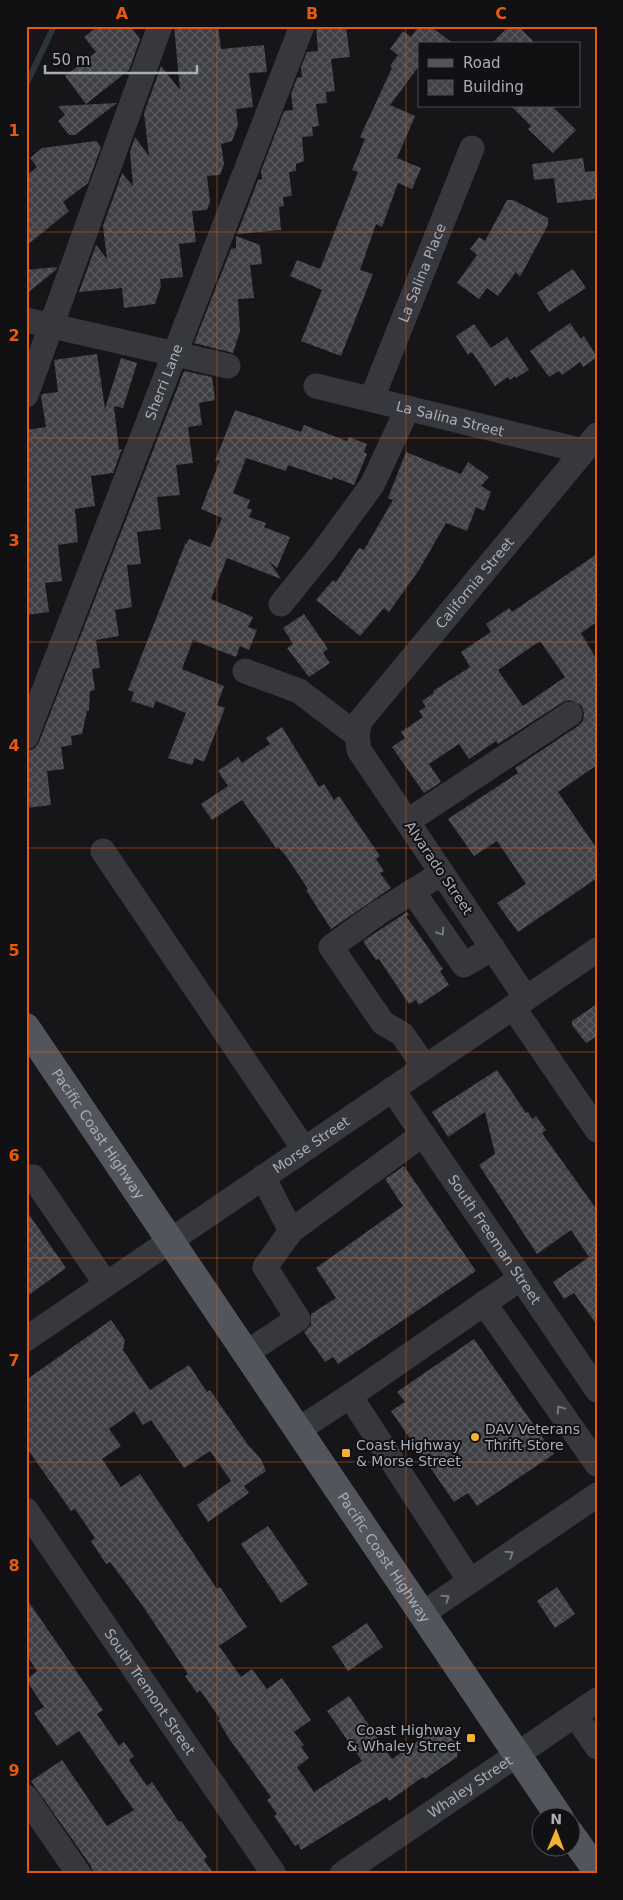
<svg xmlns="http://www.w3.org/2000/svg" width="623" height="1900" font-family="'DejaVu Sans',sans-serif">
<defs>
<pattern id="building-cross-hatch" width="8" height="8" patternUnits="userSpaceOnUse" patternTransform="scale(1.25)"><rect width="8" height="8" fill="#404145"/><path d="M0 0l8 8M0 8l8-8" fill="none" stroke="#595a5e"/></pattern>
</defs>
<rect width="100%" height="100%" fill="#161618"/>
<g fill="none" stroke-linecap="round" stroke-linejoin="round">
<path stroke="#2c353c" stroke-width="6" d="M26,85L54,26"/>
</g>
<g fill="url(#building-cross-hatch)" fill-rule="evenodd">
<path d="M98,26H130L140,39L129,70L86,104L65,76L96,52L84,37Z"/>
<path d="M174,26H218L221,49L264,45L267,72L249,73L253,107L236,109L238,125L232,141L221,144L224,164L220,175L207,176L210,202L207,210L192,211L196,242L179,244L183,277L160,279L161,286L155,304L124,308L122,288L79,292L96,245L107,259L103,226L122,173L133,186L130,152L135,137L149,156L144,113L161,66L180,90Z"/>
<path d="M316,26H346L350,57L331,59L335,91L326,92L327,103L316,104L319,126L312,127L313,136L302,137L304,161L296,164V171L289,172L292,196L283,197L284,206L279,207L281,230L237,234L258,180L262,179L261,171L284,111L293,110L291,94L297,78L302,77L301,67L307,52L318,51Z"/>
<path d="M419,26H430L454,44H419V66L390,105L415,116L397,158L421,168L412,189L398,183L382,227L376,224L360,270L373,274L341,356L301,341L322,290L290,276L297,260L320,269L358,172L352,170L365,139L360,137L392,68L390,66L398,55L390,49L403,31L411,37Z"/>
<path d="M509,26H518L536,44H491Z"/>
<path d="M117,103L75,135H69L58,121L65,115L58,106Z"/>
<path d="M511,106H552L576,130L553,153L528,129L531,126Z"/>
<path d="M96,141L101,147L88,183L63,202L69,211L26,246V176L37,167L30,158L42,148Z"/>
<path d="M583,158L585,172L597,171V199L557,203L554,178L534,180L532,164Z"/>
<path d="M507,200H513L548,218V225L520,277L516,272L498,296L487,288L479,299L457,283L477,255L470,249L479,237L485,241Z"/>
<path d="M236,236L260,245L262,264L250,265L254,298L238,299L240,331L233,353L194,343L231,249L236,248Z"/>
<path d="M57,267L56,270L26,294V270Z"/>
<path d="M573,269L586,288L549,312L537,293Z"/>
<path d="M570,323L581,339L584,336L597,357L583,367L580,362L562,375L559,371L549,377L530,351Z"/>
<path d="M474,324L491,348L507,337L529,370L516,378L515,376L510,380L508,377L495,386L472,352L468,355L456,336Z"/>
<path d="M97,354L105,409L121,358L137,363L123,408L114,406L119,450L122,449L113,473L91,476L95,506L75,509L78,542L58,545L62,581L45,583L49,612L26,615V430L46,427L41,396L42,394L58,392L54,360Z"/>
<path d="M184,371L212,377L215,400L199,403L202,425L188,427L193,463L176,465L180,495L157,497L161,529L137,532L141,564L127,565L132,607L115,610L119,636L96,640L100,668L92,669L95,690L90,691L89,711H87L82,734L71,736L72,745L61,747L64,769L47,771L51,805L26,808L28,751L35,748L39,742Z"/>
<path d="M235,410L301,432L304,425L347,441L349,437L367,444L364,452L367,454L354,485L333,477L332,480L288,465L286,471L246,458L233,493L250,500L247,508L252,510L249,517L266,523L264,527L290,537L277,568L269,561L281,579L227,558L211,599L253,617L248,627L257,630L249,650L240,646L236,657L193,640L182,669L224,686L217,705L225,708L204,762L195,758L192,765L168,758L186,713L156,701L153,708L131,701L134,692L128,690L186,542V545L189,539L210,547L222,518L201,509L220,460L215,461Z"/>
<path d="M406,452L461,474L468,462L489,477L481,486L491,492L484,511L476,507L467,531L446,523L419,570L389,612L384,608L360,636L316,600L333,580L336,582L359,548L364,550L393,500L388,498Z"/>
<path d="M597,554V622L581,633L597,660V765L558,792L597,849V878L518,932L497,903L526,884L497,841L474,856L448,819L518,773L515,768L578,726L583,721L584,714L582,706L570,700L563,702L498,744L496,741L469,759L459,744L429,764L441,782L424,793L392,747L405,738L401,732L423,717L419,711L426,707L422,701L434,693L433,691L470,667L461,652L491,632L486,624L509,608L512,612ZM540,641L565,677L523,706L498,670Z"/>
<path d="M304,614L328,649L323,653L330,663L309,677L287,648L293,644L283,628Z"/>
<path d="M282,727L319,787L324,784L334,800L339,796L380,856L376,859L384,871L380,873L391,888L331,929L306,890L308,889L286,856L278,847L276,848L242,800L212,820L201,804L228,786L218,771L238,757L242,763L270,744L266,738Z"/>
<path d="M407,912L409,915L406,916L443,969L440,971L449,985L419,1005L416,1000L409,1004L379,959L376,960L363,941Z"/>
<path d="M597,1004V1036L586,1043L572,1025V1021Z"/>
<path d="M497,1070L526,1113L528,1112L532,1119L536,1116L546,1130L542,1133L597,1210V1325L574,1293L564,1299L553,1282L589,1257L571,1230L537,1254L479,1165L495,1154L485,1112L448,1137L432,1112Z"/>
<path d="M404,1166L476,1271L338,1364L333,1357L325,1362L304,1332L311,1325V1314L336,1298L316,1268L403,1206L385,1179Z"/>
<path d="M26,1210L66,1268L26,1297Z"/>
<path d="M111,1320L125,1340L123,1350L150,1390L189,1365L207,1392L210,1390L248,1445L261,1459L266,1471L244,1486L249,1493L208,1522L197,1505L231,1481L210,1451L184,1468L151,1420L143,1425L134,1411L109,1429L121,1446L102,1459L121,1487L140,1474L217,1589L220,1587L247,1627L219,1646L241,1677L252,1669L267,1689L282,1678L311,1720L294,1732L304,1745L301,1747L309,1758L297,1767L314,1792L362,1761L327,1711L349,1696L392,1759L435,1729L447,1731L458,1747L457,1757L425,1779L423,1777L389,1801L387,1797L301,1850L298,1844L295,1846L274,1816L277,1814L267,1800L271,1797L228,1737L218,1720L220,1719L200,1690L197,1693L185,1676L188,1674L142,1605L110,1562L106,1564L91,1541L95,1538L75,1509L71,1511L26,1447V1380Z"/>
<path d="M474,1339L554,1454L477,1506L468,1493L454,1502L391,1411L405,1402L397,1392Z"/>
<path d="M268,1526L308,1584L281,1603L241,1544Z"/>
<path d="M557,1587L575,1614L555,1628L537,1601Z"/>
<path d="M26,1598L103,1710L97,1714L119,1746L124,1742L134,1756L129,1760L147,1786L152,1782L179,1822L181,1821L207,1857L204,1860L214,1874H93L91,1866L31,1781L62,1760L107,1826L134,1810L79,1731L57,1746L34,1713L44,1707L26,1680L37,1671L26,1654Z"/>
<path d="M367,1623L383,1647L348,1671L332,1647Z"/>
</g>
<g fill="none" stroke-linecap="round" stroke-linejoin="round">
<g stroke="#37383d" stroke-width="25">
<path d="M26,320L228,366"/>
<path id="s1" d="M316,386L583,451"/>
<path d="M26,395L160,26"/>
<path id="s2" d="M372,398L472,148"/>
<path d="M281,604L323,552L372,485L408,408"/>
<path d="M245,671L299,691L357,735"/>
<path id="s3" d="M26,737L302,26"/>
<path d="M408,821L570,714"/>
<path d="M103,851L304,1149"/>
<path d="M413,892L464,965L493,948"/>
<path id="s4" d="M526,998L359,750L357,735L360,721L597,435"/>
<path d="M513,1007L597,1130"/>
<path d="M425,1067L402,1034L383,1023L331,947L378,913L442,873"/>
<path id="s5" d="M392,1089L597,1390"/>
<path d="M26,1177H33L106,1284"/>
<path d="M263,1177L291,1231"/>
<path d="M484,1303L597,1464"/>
<path id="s6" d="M26,1339L597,950"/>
<path d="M246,1353L298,1319L265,1267L291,1231L423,1134"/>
<path d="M298,1430L350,1396"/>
<path id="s7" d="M26,1510L274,1874"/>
<path d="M470,1581L350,1396L521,1278"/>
<path d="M422,1614L597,1495"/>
<path d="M575,1715L597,1747"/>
<path d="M26,1797L79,1874"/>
<path id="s8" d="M342,1874L597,1700"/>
</g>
<g stroke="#53555c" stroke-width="28">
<path id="s9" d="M26,1027L560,1818"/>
<path d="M570,1833L597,1871"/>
</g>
</g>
<defs><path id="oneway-chevron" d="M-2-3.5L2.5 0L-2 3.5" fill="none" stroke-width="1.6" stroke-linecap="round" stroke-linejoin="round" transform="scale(1.25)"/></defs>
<g stroke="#757881">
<use href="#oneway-chevron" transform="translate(441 932) rotate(56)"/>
<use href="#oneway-chevron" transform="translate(560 1409) rotate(-124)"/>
<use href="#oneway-chevron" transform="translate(510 1554) rotate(-34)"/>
<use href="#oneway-chevron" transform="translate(446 1598) rotate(-35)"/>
</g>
<path fill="none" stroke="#e8590c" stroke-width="1" stroke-opacity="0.55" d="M217,26V1874M406,26V1874M26,232H597M26,438H597M26,642H597M26,848H597M26,1052H597M26,1258H597M26,1462H597M26,1668H597"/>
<g fill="#f2b134" stroke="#111113" stroke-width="2">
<circle cx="475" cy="1437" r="5"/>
<rect x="341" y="1448" width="10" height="10" rx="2.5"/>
<rect x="466" y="1733" width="10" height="10" rx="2.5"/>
</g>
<g text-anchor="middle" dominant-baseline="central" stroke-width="4" stroke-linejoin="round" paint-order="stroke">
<g font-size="14" fill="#a8adb8" stroke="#111113">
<text stroke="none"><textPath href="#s2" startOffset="135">La Salina Place</textPath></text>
<text stroke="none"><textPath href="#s3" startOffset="381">Sherri Lane</textPath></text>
<text stroke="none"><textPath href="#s1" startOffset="138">La Salina Street</textPath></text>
<text stroke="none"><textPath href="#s4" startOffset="508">California Street</textPath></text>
<text transform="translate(439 868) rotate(56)">Alvarado Street</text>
<text stroke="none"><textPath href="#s9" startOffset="129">Pacific Coast Highway</textPath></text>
<text stroke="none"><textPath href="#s6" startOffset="345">Morse Street</textPath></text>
<text stroke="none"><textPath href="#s5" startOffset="182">South Freeman Street</textPath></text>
<text stroke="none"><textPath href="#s9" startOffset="640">Pacific Coast Highway</textPath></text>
<text stroke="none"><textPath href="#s7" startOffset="220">South Tremont Street</textPath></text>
<text stroke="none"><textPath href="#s8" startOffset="155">Whaley Street</textPath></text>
</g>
<g font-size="14" fill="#a8adb8" stroke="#111113" text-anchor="start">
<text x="485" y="1429">DAV Veterans<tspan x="485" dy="16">Thrift Store</tspan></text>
<text x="356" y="1445">Coast Highway<tspan x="356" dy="16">&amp; Morse Street</tspan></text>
<text x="461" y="1730" text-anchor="end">Coast Highway<tspan x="461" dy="16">&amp; Whaley Street</tspan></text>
</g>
</g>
<rect width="623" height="1900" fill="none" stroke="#111113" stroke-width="55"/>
<rect x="418" y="42" width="162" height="65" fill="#111113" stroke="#4d4f55"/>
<rect x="428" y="59" width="25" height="8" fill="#53555c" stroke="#4d4f55"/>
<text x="463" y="68" font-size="15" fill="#a8adb8">Road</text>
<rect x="428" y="80" width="25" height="15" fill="url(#building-cross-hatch)" stroke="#4d4f55"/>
<text x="463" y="92" font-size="15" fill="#a8adb8">Building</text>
<g transform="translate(556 1832) rotate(1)"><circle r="24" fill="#111113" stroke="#4d4f55"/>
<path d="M0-4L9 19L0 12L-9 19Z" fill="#f2b134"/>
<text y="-8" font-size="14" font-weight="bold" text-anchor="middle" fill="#a8adb8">N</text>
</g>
<path d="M45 65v8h152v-8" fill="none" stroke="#a8adb8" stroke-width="2.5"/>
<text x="52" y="65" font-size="15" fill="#a8adb8" stroke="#111113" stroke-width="4" paint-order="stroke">50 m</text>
<rect x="28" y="28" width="568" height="1844" fill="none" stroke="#e8590c" stroke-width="2"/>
<g font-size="16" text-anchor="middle" font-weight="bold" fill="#e8590c">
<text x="122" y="19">A</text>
<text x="312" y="19">B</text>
<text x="501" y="19">C</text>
<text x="14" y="136">1</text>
<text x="14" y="341">2</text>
<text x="14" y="546">3</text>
<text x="14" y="751">4</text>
<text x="14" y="956">5</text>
<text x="14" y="1161">6</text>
<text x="14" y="1366">7</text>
<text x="14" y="1571">8</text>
<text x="14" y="1776">9</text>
</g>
</svg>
